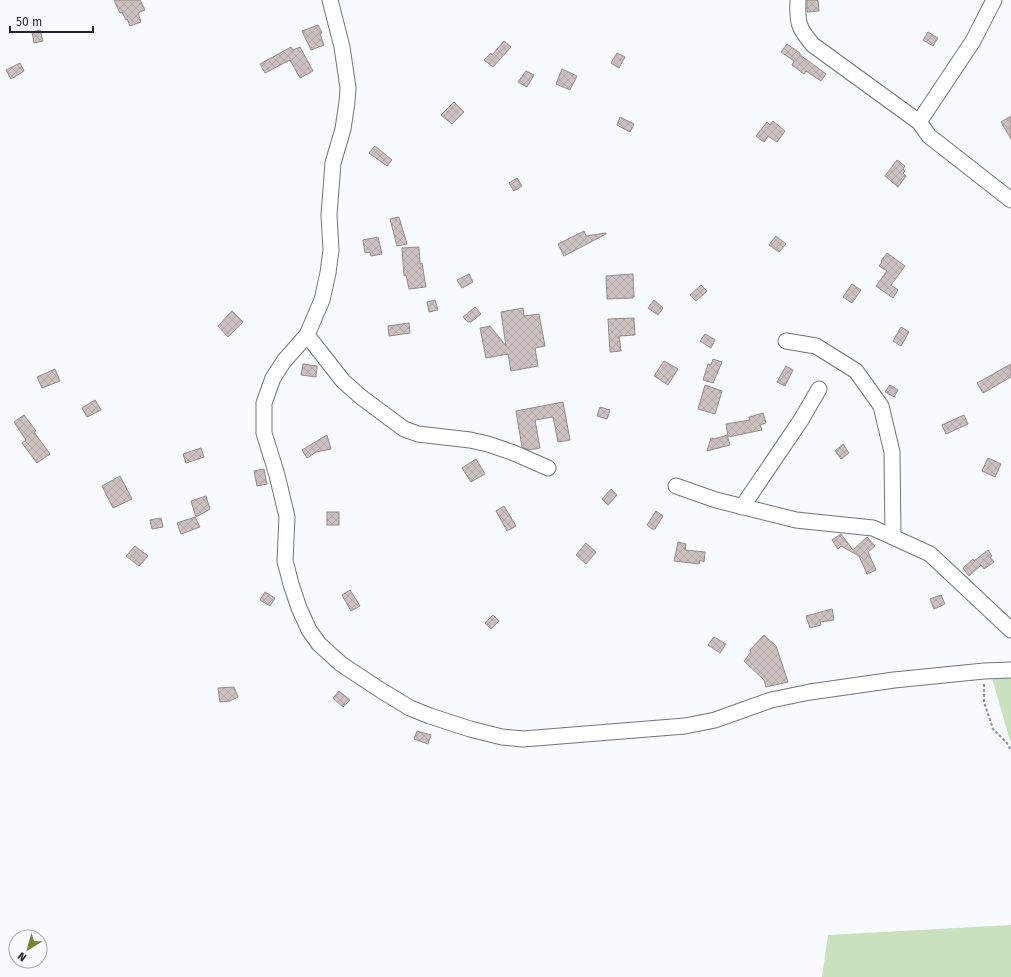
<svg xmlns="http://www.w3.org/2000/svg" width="1011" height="977" font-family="'Fira Sans',sans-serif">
<defs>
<pattern id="building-cross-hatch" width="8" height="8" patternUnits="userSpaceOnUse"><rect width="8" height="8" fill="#ccc1c0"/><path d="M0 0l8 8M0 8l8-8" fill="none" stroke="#afa6a5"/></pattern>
</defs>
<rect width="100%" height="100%" fill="#f7faff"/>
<g fill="#c9e1bd">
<path d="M992,678H1011V744Z"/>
<path d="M1011,925V977H822L828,935Z"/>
</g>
<g fill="url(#building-cross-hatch)" stroke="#958b8a">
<path d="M114,0H140L145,10L138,13L141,22L130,26L127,19L126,20L122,12L120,13Z"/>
<path d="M807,0H818L819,11L807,12Z"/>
<path d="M318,25L322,33L320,34L324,45L311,50L302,31Z"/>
<path d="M40,30L43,41L34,43L32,32Z"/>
<path d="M928,32L938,38L933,46L923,40Z"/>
<path d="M504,41L511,47L493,67L484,60L491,53L492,55Z"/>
<path d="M787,44L800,53V55L826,74L821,81L806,71L804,74L792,65L794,61L781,52Z"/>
<path d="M291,47L293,50L300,47L313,71L300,78L290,60L265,73L260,64Z"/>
<path d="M617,53L625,57L619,68L611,63Z"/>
<path d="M20,63L24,71L11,79L6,70Z"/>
<path d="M562,69L577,76L570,90L556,84Z"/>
<path d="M526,71L534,75L527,87L518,82Z"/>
<path d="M454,102L464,112L452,124L441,115Z"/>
<path d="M1011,116V139L1001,122Z"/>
<path d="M620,117L634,124L630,132L617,125Z"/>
<path d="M773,121L785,131L777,142L768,136L764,142L756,136L767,122L770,125Z"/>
<path d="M375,146L392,160L387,166L369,153Z"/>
<path d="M897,160L905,166L903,169L905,171L903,173L906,176L898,187L885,176Z"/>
<path d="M517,178L522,186L514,191L509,183Z"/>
<path d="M399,217L407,244L397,246L390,219Z"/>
<path d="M584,231L586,236L606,233V234L564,256L558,244Z"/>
<path d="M776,236L786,244L779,252L769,245Z"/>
<path d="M378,237L382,254L371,256L370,252L365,253L363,240Z"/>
<path d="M419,247L420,264L422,263L426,287L409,289L406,275L404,276L402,248Z"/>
<path d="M887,253L905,266L891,285L898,290L893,298L876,286L887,271L879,266L882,262L881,261Z"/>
<path d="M469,274L473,282L462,288L457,280Z"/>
<path d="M633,274L634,297L633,296V298L607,299L606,276Z"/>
<path d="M852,284L861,290L852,303L843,297Z"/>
<path d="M701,285L707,291L696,301L690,295Z"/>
<path d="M435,300L438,310L429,312L427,302Z"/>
<path d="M654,300L663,308L658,315L648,308Z"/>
<path d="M475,307L481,314L471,322H468L463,317Z"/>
<path d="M523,308L524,316L539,314L545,346L535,348L538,366L511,371L508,354L486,358L480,328L490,326L506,346L501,312Z"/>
<path d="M232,311L243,322L228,337L218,326Z"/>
<path d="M634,318L635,335L619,336L621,351L610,352L608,319Z"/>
<path d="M409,323L410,333L389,336L388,326Z"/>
<path d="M901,327L909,332L901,346L893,341Z"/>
<path d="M705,334L715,340L711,348L700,341Z"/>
<path d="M713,359L722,362L713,383L703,380L708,364L711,365Z"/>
<path d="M664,361L678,369L668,385L654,376Z"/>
<path d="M303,364L317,366L316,377L301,375Z"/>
<path d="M1011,364V377L983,393L977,383Z"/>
<path d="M786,366L793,370L785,386L777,382Z"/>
<path d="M55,369L60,381L42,388L37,377Z"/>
<path d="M705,385L722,391L715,414L698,409Z"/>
<path d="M890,385L898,390L894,397L885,392Z"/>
<path d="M95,400L101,410L87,417L82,408Z"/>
<path d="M563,402L570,440L558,442L553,417L535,420L540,448L529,450L522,447L516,411Z"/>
<path d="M600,407L610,410L607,419L597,416Z"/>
<path d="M763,413L766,423L760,425L762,430L728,437L726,424L750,420L749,417Z"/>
<path d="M24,415L36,431L34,432L50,454L37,463L22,443L26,440L14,422Z"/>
<path d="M964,415L968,424L946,434L942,425Z"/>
<path d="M327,435L331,449L316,452L307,458L302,450Z"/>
<path d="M727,435L730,445L707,451L711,438L714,439Z"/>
<path d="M843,444L849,453L841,459L835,451Z"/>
<path d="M201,448L204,457L186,463L183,454Z"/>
<path d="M988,458L1001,464L995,477L982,471Z"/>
<path d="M476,459L485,474L471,482L462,468Z"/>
<path d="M264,469L267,484L257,486L254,471Z"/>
<path d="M120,476L132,499L113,508L102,486Z"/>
<path d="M611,489L617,495L608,505L602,499Z"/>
<path d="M206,496L210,509L196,517L191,501Z"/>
<path d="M504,506L516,526L507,531L496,511Z"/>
<path d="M656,511L663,516L655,529H652L647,525Z"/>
<rect x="327" y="512" width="12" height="13"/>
<path d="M195,517L200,527L181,534L177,523Z"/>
<path d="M161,518L163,527L152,529L150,520Z"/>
<path d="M841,534L853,550L867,537L875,546L868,552L876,570L867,574L859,556L841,546L838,549L832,540Z"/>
<path d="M678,542L686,544L685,550L705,552L704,562L700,560L699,564L674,561Z"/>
<path d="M586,543L596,552L586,564L576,555Z"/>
<path d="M135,546L148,556L139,566L126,556Z"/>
<path d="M988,550L992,556L990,557L994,562L984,569L981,565L969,576L963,568L973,559L974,561Z"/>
<path d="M350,590L360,606L351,611L342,595Z"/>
<path d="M265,592L275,598L270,606L260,600Z"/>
<path d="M941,595L945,604L934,609L930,599Z"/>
<path d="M832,609L834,620L820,622L821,625L810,628L806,616Z"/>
<path d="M493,615L499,621L491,629L485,623Z"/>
<path d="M764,635L776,646L788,682L766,687L764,680L744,661L751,652L750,650Z"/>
<path d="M714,637L726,644L720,653L708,645Z"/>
<path d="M234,687L238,697L230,701L220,702L218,688Z"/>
<path d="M339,691L350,700L343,707L333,698Z"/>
<path d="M417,731L431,735L428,744L414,739Z"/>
</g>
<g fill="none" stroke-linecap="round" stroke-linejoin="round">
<defs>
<g id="minor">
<path d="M330,0L342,47L348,88L347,102L343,129L333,163L329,215L331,250L328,273L322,300L307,335L284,361L273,378L264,403V433L277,475L287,517L285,561L291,584L299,608L309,630L319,644L341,664L382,691L410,708L430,716L470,729L502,737L523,739L685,726L715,720L771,700L810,692L894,680L984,671L1011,670"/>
<path d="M798,0C797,22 798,28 813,45L919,122L929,136L1011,200"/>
<path d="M919,122L973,41L994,0"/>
<path d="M307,335L343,381L361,397L404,429L418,434L470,440L488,444L514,453L548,468"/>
<path d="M786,341L816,346L856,371L881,406L892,452L893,537"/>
<path d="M676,486L716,500L796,520L873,528L930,554L1011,630"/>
<path d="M742,507L801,420L819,389"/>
</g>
</defs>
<use href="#minor" stroke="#71767d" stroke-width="17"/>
<path stroke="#909296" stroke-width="2" stroke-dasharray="3 2" stroke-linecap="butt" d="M984,684V702L993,729L1007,743L1011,751"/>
<use href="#minor" stroke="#fff" stroke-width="15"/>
</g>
<g transform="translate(28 949) rotate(217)"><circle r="19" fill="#f7faff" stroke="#a2a5a9"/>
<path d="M0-3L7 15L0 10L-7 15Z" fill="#778432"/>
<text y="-6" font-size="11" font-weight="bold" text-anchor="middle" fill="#232528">N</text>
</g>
<path d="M10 26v6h83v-6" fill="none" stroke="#232528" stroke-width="2"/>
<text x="16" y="26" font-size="12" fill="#232528" stroke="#f7faff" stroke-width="3" paint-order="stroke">50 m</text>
</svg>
